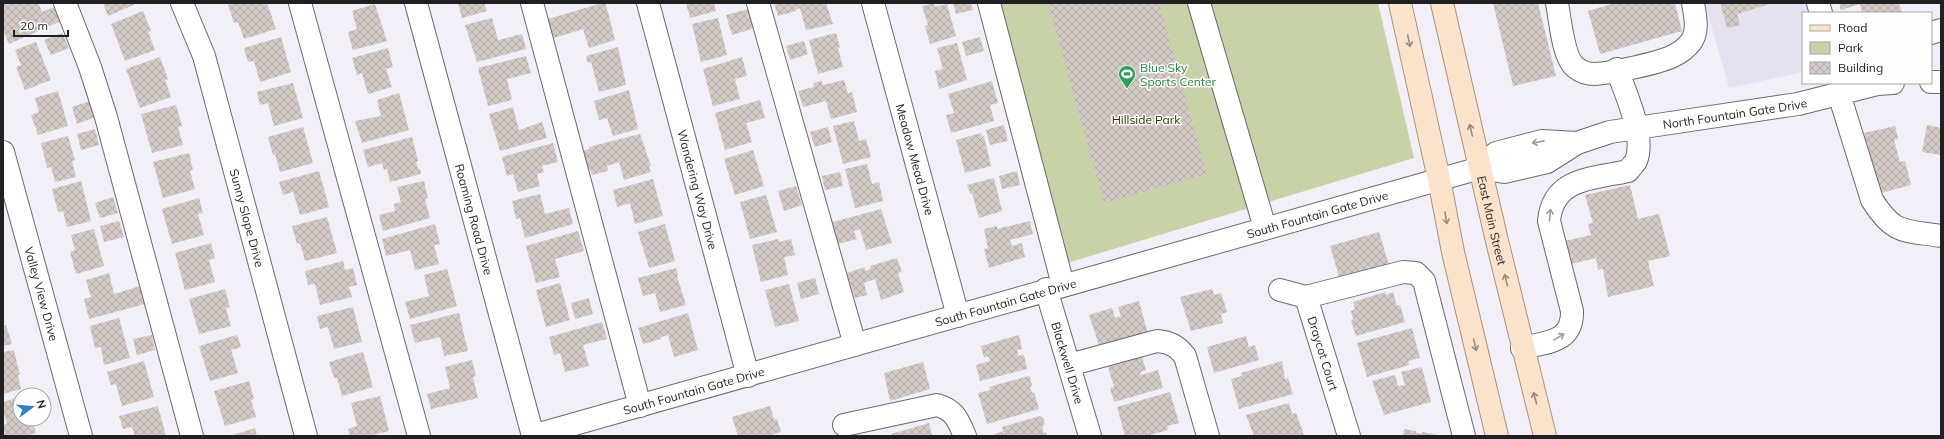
<svg xmlns="http://www.w3.org/2000/svg" width="1944" height="439" font-family="Mulish,sans-serif">
<defs>
<pattern id="building-cross-hatch" width="8" height="8" patternUnits="userSpaceOnUse"><rect width="8" height="8" fill="#d3c9c5"/><path d="M0 0l8 8M0 8l8-8" fill="none" stroke="#b5aca9"/></pattern>
</defs>
<rect width="100%" height="100%" fill="#f2eff8"/>
<path fill="#e6e1f1" d="M1705,3H1811L1814,13H1803V72L1729,88Z"/>
<path fill="#c8d2a7" d="M993,3H1378L1414,158L1064,264Z"/>
<g fill="url(#building-cross-hatch)">
<path d="M3,3H38L42,12L54,7L61,21L9,44L3,30Z"/>
<path d="M103,3H138L108,16Z"/>
<path d="M234,3H267L276,29L244,39L238,22L234,23L228,5Z"/>
<path d="M458,3H484L487,11L462,18Z"/>
<path d="M602,3H605L608,12L615,40L589,48L583,29L554,38L548,19Z"/>
<path d="M686,3H714L716,11L690,18Z"/>
<path d="M774,3H826L833,24L806,30L800,8L795,10L796,11L778,16Z"/>
<path d="M934,3L935,7L947,4L956,36L930,44L925,26L928,25L922,6Z"/>
<path d="M953,3H971L973,10L956,14Z"/>
<path d="M1048,3H1159L1207,174L1104,203Z"/>
<path d="M1493,3H1538L1556,76L1513,86Z"/>
<path d="M1615,3H1675L1682,31L1600,54L1588,11Z"/>
<path d="M1720,3H1773L1737,14L1740,25L1727,28Z"/>
<path d="M1839,3H1899L1902,13H1862L1860,4L1841,10Z"/>
<path d="M375,4L387,41L353,50L348,32L357,29L352,11Z"/>
<path d="M749,9L755,28L732,35L726,15Z"/>
<path d="M143,11L151,31L148,32L155,50L125,61L111,24Z"/>
<path d="M492,18L498,40L522,34L526,49L477,62L465,25Z"/>
<path d="M718,18L727,55L701,62L692,24Z"/>
<path d="M62,33L69,48L51,55L44,40Z"/>
<path d="M836,33L840,47L838,48L843,67L818,74L809,40Z"/>
<path d="M281,37L291,72L260,82L254,61L248,62L244,48Z"/>
<path d="M980,37L984,51L966,56L962,42Z"/>
<path d="M804,41L808,54L790,60L786,46Z"/>
<path d="M36,42L51,80L25,90L16,67L21,65L15,50Z"/>
<path d="M957,43L967,80L939,89L935,71L943,69L937,48Z"/>
<path d="M618,47L626,85L599,92L591,62L588,63L586,56Z"/>
<path d="M388,48L393,67L386,69L392,87L368,94L362,73L357,75L352,58Z"/>
<path d="M526,56L531,73L507,79L512,100L488,106L478,68Z"/>
<path d="M160,57L168,79L165,80L171,97L140,108L126,69Z"/>
<path d="M742,57L747,76L735,79L740,99L713,106L703,69Z"/>
<path d="M844,80L848,93L852,92L857,112L831,119L826,101L803,107L798,91L814,87L813,83L822,81L823,85Z"/>
<path d="M992,81L998,103L990,105L994,121L951,133L946,115L954,113L948,94Z"/>
<path d="M293,83L303,118L274,126L268,103L260,105L257,92Z"/>
<path d="M629,90L638,129L613,136L607,118L599,120L594,101Z"/>
<path d="M58,91L68,126L38,135L31,115L39,112L35,98Z"/>
<path d="M399,93L409,130L362,143L355,121L381,116L377,100Z"/>
<path d="M760,100L765,118L746,123L752,142L725,150L715,113Z"/>
<path d="M90,101L95,117L77,124L72,107Z"/>
<path d="M176,105L182,126L178,127L183,145L152,153L141,114Z"/>
<path d="M513,107L519,130L542,122L547,138L500,151L489,114Z"/>
<path d="M854,121L859,141L866,139L871,157L843,164L833,126Z"/>
<path d="M1004,125L1008,141L990,145L986,130Z"/>
<path d="M1927,125L1941,128V155L1922,152Z"/>
<path d="M1895,126L1898,139L1894,140L1900,162L1905,161L1911,185L1881,193L1864,133Z"/>
<path d="M303,127L313,163L280,172L275,154L273,155L268,137Z"/>
<path d="M828,127L832,142L815,147L810,132Z"/>
<path d="M95,129L99,145L81,150L77,134Z"/>
<path d="M981,133L982,137L984,136L991,166L965,173L956,140Z"/>
<path d="M640,134L651,166H649L651,172L624,180L619,162L607,166L608,171L592,175L590,169H588L583,151L589,149V147Z"/>
<path d="M68,136L75,160L72,161L76,177L55,182L51,167L47,168L41,143Z"/>
<path d="M412,137L418,161L416,162L418,169H420L421,174L390,182L387,169L384,170L382,163L368,167L363,150Z"/>
<path d="M553,143L558,162L542,166L544,172L537,174L540,186L518,192L513,174L507,176L502,157Z"/>
<path d="M753,150L764,186L735,195L724,159Z"/>
<path d="M189,153L193,170L190,171L195,189L163,198L153,162Z"/>
<path d="M867,164L872,184L879,182L883,201L855,208L845,169Z"/>
<path d="M319,171L329,207L300,215L293,192L283,195L279,182Z"/>
<path d="M1017,171L1020,185L1002,189L999,176Z"/>
<path d="M840,172L843,186L825,190L822,176Z"/>
<path d="M994,178L1002,211L979,218L972,193L970,194L967,185Z"/>
<path d="M653,179L663,216L635,224L630,203L617,207L613,190Z"/>
<path d="M81,181L91,221L67,227L63,211L58,212L52,189Z"/>
<path d="M424,181L428,198L425,199L430,218L383,231L379,215L395,211L394,204L401,202L397,187Z"/>
<path d="M1630,185L1638,219L1659,214L1670,256L1648,261L1654,286L1608,297L1603,269L1598,270L1596,258L1571,264L1565,241L1591,235L1588,224L1593,223L1585,195Z"/>
<path d="M796,186L802,205L784,211L778,191Z"/>
<path d="M540,194L545,214L569,208L573,224L525,238L520,218L516,219L512,201Z"/>
<path d="M766,195L777,232L750,239L740,202Z"/>
<path d="M113,197L118,213L100,218L95,203Z"/>
<path d="M199,198L203,213L198,214L204,235L172,244L162,209Z"/>
<path d="M881,209L892,243L866,250L860,229L854,231L857,239L838,244L833,222Z"/>
<path d="M327,217L337,253L305,261L300,243L297,244L292,226Z"/>
<path d="M119,221L124,237L104,242L100,226Z"/>
<path d="M1030,221L1033,234L1010,240L1012,246L1022,243L1025,257L989,268L984,249L988,248L984,229L997,226V229Z"/>
<path d="M435,224L440,244L434,245L439,264L415,270L410,250L386,256L382,239Z"/>
<path d="M665,224L675,261L649,268L638,232Z"/>
<path d="M94,229L104,266L76,274L70,252L75,250L71,235Z"/>
<path d="M578,231L584,251L555,259L560,277L536,283L526,246Z"/>
<path d="M1379,232L1389,265L1340,280L1330,246Z"/>
<path d="M778,239L779,242L791,239L795,255L784,257L788,275L761,282L752,245Z"/>
<path d="M211,243L215,258L209,260L215,282L185,290L175,253Z"/>
<path d="M897,258L902,272L898,273L904,292L881,300L875,279L864,283L867,295L855,298L847,273L865,267V271L871,269L870,266Z"/>
<path d="M343,261L345,270L353,268L357,285L349,287L352,297L320,305L315,284L308,285L305,271Z"/>
<path d="M676,268L678,275L677,276L686,305L660,312L655,293L643,296L638,278Z"/>
<path d="M447,269L457,306L410,319L405,302L429,296L424,275Z"/>
<path d="M109,273L114,294L140,286L145,304L89,319L84,299L91,297L86,280Z"/>
<path d="M815,278L819,294L801,299L797,283Z"/>
<path d="M560,283L570,320L546,327L536,290Z"/>
<path d="M789,284L799,321L775,327L765,290Z"/>
<path d="M225,289L230,307L226,308L231,326L199,334L189,299Z"/>
<path d="M1212,289L1214,295L1221,293L1225,305L1227,312L1221,314L1223,323L1191,331L1180,297Z"/>
<path d="M1385,292L1386,295L1393,292L1397,306L1400,305L1405,322L1356,336L1351,321L1353,320L1351,311L1355,309L1353,302Z"/>
<path d="M589,298L593,314L575,319L571,303Z"/>
<path d="M1139,301L1148,334L1100,348L1089,315L1112,308L1115,318L1121,316L1118,307Z"/>
<path d="M353,307L362,342L334,349L328,327L320,329L317,316Z"/>
<path d="M459,313L468,351L444,356L440,337L415,343L410,325Z"/>
<path d="M688,313L698,350L674,357L668,335L661,337V339L643,344L638,328Z"/>
<path d="M119,318L130,358L104,365L101,347L95,348L90,326Z"/>
<path d="M602,322L607,339L583,345L589,366L565,372L560,353L554,355L549,337Z"/>
<path d="M6,325L12,344L3,346V326Z"/>
<path d="M1412,328L1420,358L1408,361L1409,365L1367,377L1357,343Z"/>
<path d="M152,335L155,350L137,355L133,339Z"/>
<path d="M237,335L241,347L231,350L238,373L210,381L199,346Z"/>
<path d="M1019,335L1022,349L1017,350L1018,356L1024,355L1027,369L980,381L976,365L990,361L988,356L984,358L981,346Z"/>
<path d="M1246,336L1249,347L1255,345L1259,360L1214,373L1207,347Z"/>
<path d="M14,350L20,375H18L21,389L3,394V352Z"/>
<path d="M363,352L373,387L342,396L337,378H334L329,362Z"/>
<path d="M1142,357L1146,370L1140,372L1141,375L1158,370L1163,388L1114,402L1110,388L1114,387L1108,367Z"/>
<path d="M472,360L476,376L473,377L478,398L431,409L427,394L450,388L445,367Z"/>
<path d="M144,361L154,397L122,406L116,384L111,385L107,372Z"/>
<path d="M1282,361L1285,379L1288,378L1293,394L1239,409L1231,379L1242,376L1241,373Z"/>
<path d="M923,362L930,389L890,401L884,373Z"/>
<path d="M1422,367L1431,402L1384,415L1372,381L1395,375L1398,386L1405,385L1401,372Z"/>
<path d="M1028,376L1030,377L1032,386L1030,387L1032,393L1034,392L1039,409L987,424L978,393L990,390L989,387Z"/>
<path d="M249,381L254,399L251,400L256,417L225,426L214,391Z"/>
<path d="M1170,392L1179,423L1167,426L1168,430L1146,436H1125L1117,407Z"/>
<path d="M380,396L389,431L368,436H350L348,429L357,426L351,403Z"/>
<path d="M20,397V419H32L36,433L25,436H3V425L7,424L3,410V402Z"/>
<path d="M1289,403L1292,414L1296,413L1304,435L1254,436L1246,415Z"/>
<path d="M158,406L166,436H135L132,427L123,429L119,416Z"/>
<path d="M770,406L774,420L777,419L781,432L773,434V436H738L732,417Z"/>
<path d="M1040,416L1043,418L1045,424L1042,427L1044,433L1046,432L1047,436H991L1003,431L1002,427Z"/>
<path d="M929,423L932,435L892,436L891,434Z"/>
<path d="M255,428L257,436H230Z"/>
<path d="M1404,429L1416,431V433L1422,434V432L1437,435L1436,436H1403Z"/>
</g>
<g fill="none" stroke-linecap="round" stroke-linejoin="round">
<defs>
<g id="minor">
<path d="M65,3L90,67L106,117L192,436"/>
<path id="s1" d="M182,3L204,56L306,436"/>
<path d="M300,3L419,436"/>
<path id="s2" d="M416,3L533,436"/>
<path d="M532,3L640,406"/>
<path id="s3" d="M648,3L748,376"/>
<path d="M758,3L855,345"/>
<path id="s4" d="M873,3L958,316"/>
<path d="M989,3L1063,285"/>
<path d="M1199,3L1265,228"/>
<path d="M1557,3C1560,19 1563,57 1575,67C1580,71 1588,74 1595,74C1611,73 1661,63 1675,55C1681,52 1687,47 1691,42C1699,31 1695,15 1693,3"/>
<path d="M1818,3L1821,13"/>
<path d="M1931,33L1941,30"/>
<path d="M1931,82H1941"/>
<path d="M1839,94L1872,200C1894,235 1904,230 1941,236"/>
<path id="s5" d="M3,152L81,436"/>
<path id="s6" d="M1480,168L1504,172L1547,162L1577,143L1610,132L1798,104L1877,84L1893,83"/>
<path id="s7" d="M1046,289L1090,436"/>
<path id="s8" d="M1280,290L1306,297L1349,436"/>
<path d="M1306,297L1403,272L1416,273L1424,281L1464,436"/>
<path d="M1522,348C1546,342 1573,343 1572,311L1549,221C1553,177 1593,179 1628,171C1630,168 1634,164 1636,161C1646,136 1625,93 1617,69"/>
<path d="M1069,365L1157,341C1170,342 1177,346 1185,356L1208,436"/>
<path d="M844,425L937,405C955,410 958,420 965,436"/>
<path id="s9" d="M532,436L1480,168L1496,153L1542,141L1577,143"/>
</g>
<g id="major">
<path d="M1400,3L1439,179L1453,252L1497,436"/>
<path id="s10" d="M1442,3L1497,241L1545,436"/>
</g>
</defs>
<use href="#minor" stroke="#6b6870" stroke-width="24"/>
<use href="#major" stroke="#ac9178" stroke-width="24"/>
<use href="#minor" stroke="#fff" stroke-width="22"/>
<use href="#major" stroke="#fbe2ca" stroke-width="22"/>
</g>
<defs><path id="oneway-shaft" d="M-6 0H5M1.5-3L5.5 0L1.5 3" fill="none" stroke-width="1.6" stroke-linecap="round" stroke-linejoin="round"/></defs>
<g stroke="#988a7e">
<use href="#oneway-shaft" transform="translate(1409 41) rotate(78)"/>
<use href="#oneway-shaft" transform="translate(1471 130) rotate(-103)"/>
<use href="#oneway-shaft" transform="translate(1446 218) rotate(80)"/>
<use href="#oneway-shaft" transform="translate(1506 280) rotate(-104)"/>
<use href="#oneway-shaft" transform="translate(1475 345) rotate(77)"/>
<use href="#oneway-shaft" transform="translate(1535 398) rotate(-105)"/>
</g>
<g stroke="#9b9a9c">
<use href="#oneway-shaft" transform="translate(1538 142) rotate(169)"/>
<use href="#oneway-shaft" transform="translate(1550 215) rotate(-85)"/>
<use href="#oneway-shaft" transform="translate(1559 337) rotate(-31)"/>
</g>
<defs>
<symbol id="stadium-pin" viewBox="-11 -11 22 30"><path d="M0 17L-7.5 6A9.5 9.5 0 1 1 7.5 6Z" fill="#2e9e5b" stroke="#fefefe"/><path d="M0-5a6.5 5 0 1 0 0 10a6.5 5 0 1 0 0-10ZM-3.5-1.8h7v3.6h-7Z" fill="#fff"/></symbol>
</defs>
<g fill-rule="evenodd">
<use href="#stadium-pin" x="1117" y="64" width="20" height="27"/>
</g>
<g text-anchor="middle" dominant-baseline="central" stroke-width="3" stroke-linejoin="round" paint-order="stroke">
<g font-size="12" fill="#27864d" stroke="#fefefe" text-anchor="start">
<text x="1140" y="67">Blue Sky<tspan x="1140" dy="14">Sports Center</tspan></text>
</g>
<g font-size="12" fill="#201f22" stroke="#fefefe">
<text stroke="none"><textPath href="#s6" startOffset="265">North Fountain Gate Drive</textPath></text>
<text stroke="none"><textPath href="#s4" startOffset="162">Meadow Mead Drive</textPath></text>
<text stroke="none"><textPath href="#s3" startOffset="193">Wandering Way Drive</textPath></text>
<text stroke="none"><textPath href="#s9" startOffset="816">South Fountain Gate Drive</textPath></text>
<text stroke="none"><textPath href="#s1" startOffset="225">Sunny Slope Drive</textPath></text>
<text stroke="none"><textPath href="#s2" startOffset="224">Roaming Road Drive</textPath></text>
<text stroke="none"><textPath href="#s10" startOffset="223">East Main Street</textPath></text>
<text stroke="none"><textPath href="#s5" startOffset="147">Valley View Drive</textPath></text>
<text stroke="none"><textPath href="#s9" startOffset="492">South Fountain Gate Drive</textPath></text>
<text stroke="none"><textPath href="#s8" startOffset="86">Draycot Court</textPath></text>
<text stroke="none"><textPath href="#s7" startOffset="77">Blackwell Drive</textPath></text>
<text stroke="none"><textPath href="#s9" startOffset="168">South Fountain Gate Drive</textPath></text>
</g>
<g font-size="12" fill="#2c3300" stroke="#fefefe">
<text x="1146" y="119">Hillside Park</text>
</g>
</g>
<rect width="1944" height="439" fill="none" stroke="#201f22" stroke-width="8"/>
<rect x="1802" y="12" width="130" height="72" fill="#fefefe" stroke="#a5a5a6"/>
<rect x="1810" y="25" width="20" height="6" fill="#fbe2ca" stroke="#a5a5a6"/>
<text x="1838" y="32" font-size="12" fill="#201f22">Road</text>
<rect x="1810" y="42" width="20" height="12" fill="#c8d2a7" stroke="#a5a5a6"/>
<text x="1838" y="52" font-size="12" fill="#201f22">Park</text>
<rect x="1810" y="62" width="20" height="12" fill="url(#building-cross-hatch)" stroke="#a5a5a6"/>
<text x="1838" y="72" font-size="12" fill="#201f22">Building</text>
<g transform="translate(32 407) rotate(74)"><circle r="19" fill="#fefefe" stroke="#a5a5a6"/>
<path d="M0-3L7 15L0 10L-7 15Z" fill="#2f7fcf"/>
<text y="-6" font-size="11" font-weight="bold" text-anchor="middle" fill="#201f22">N</text>
</g>
<path d="M14 30v6h54v-6" fill="none" stroke="#201f22" stroke-width="2"/>
<text x="20" y="30" font-size="12" fill="#201f22" stroke="#fefefe" stroke-width="3" paint-order="stroke">20 m</text>
</svg>
